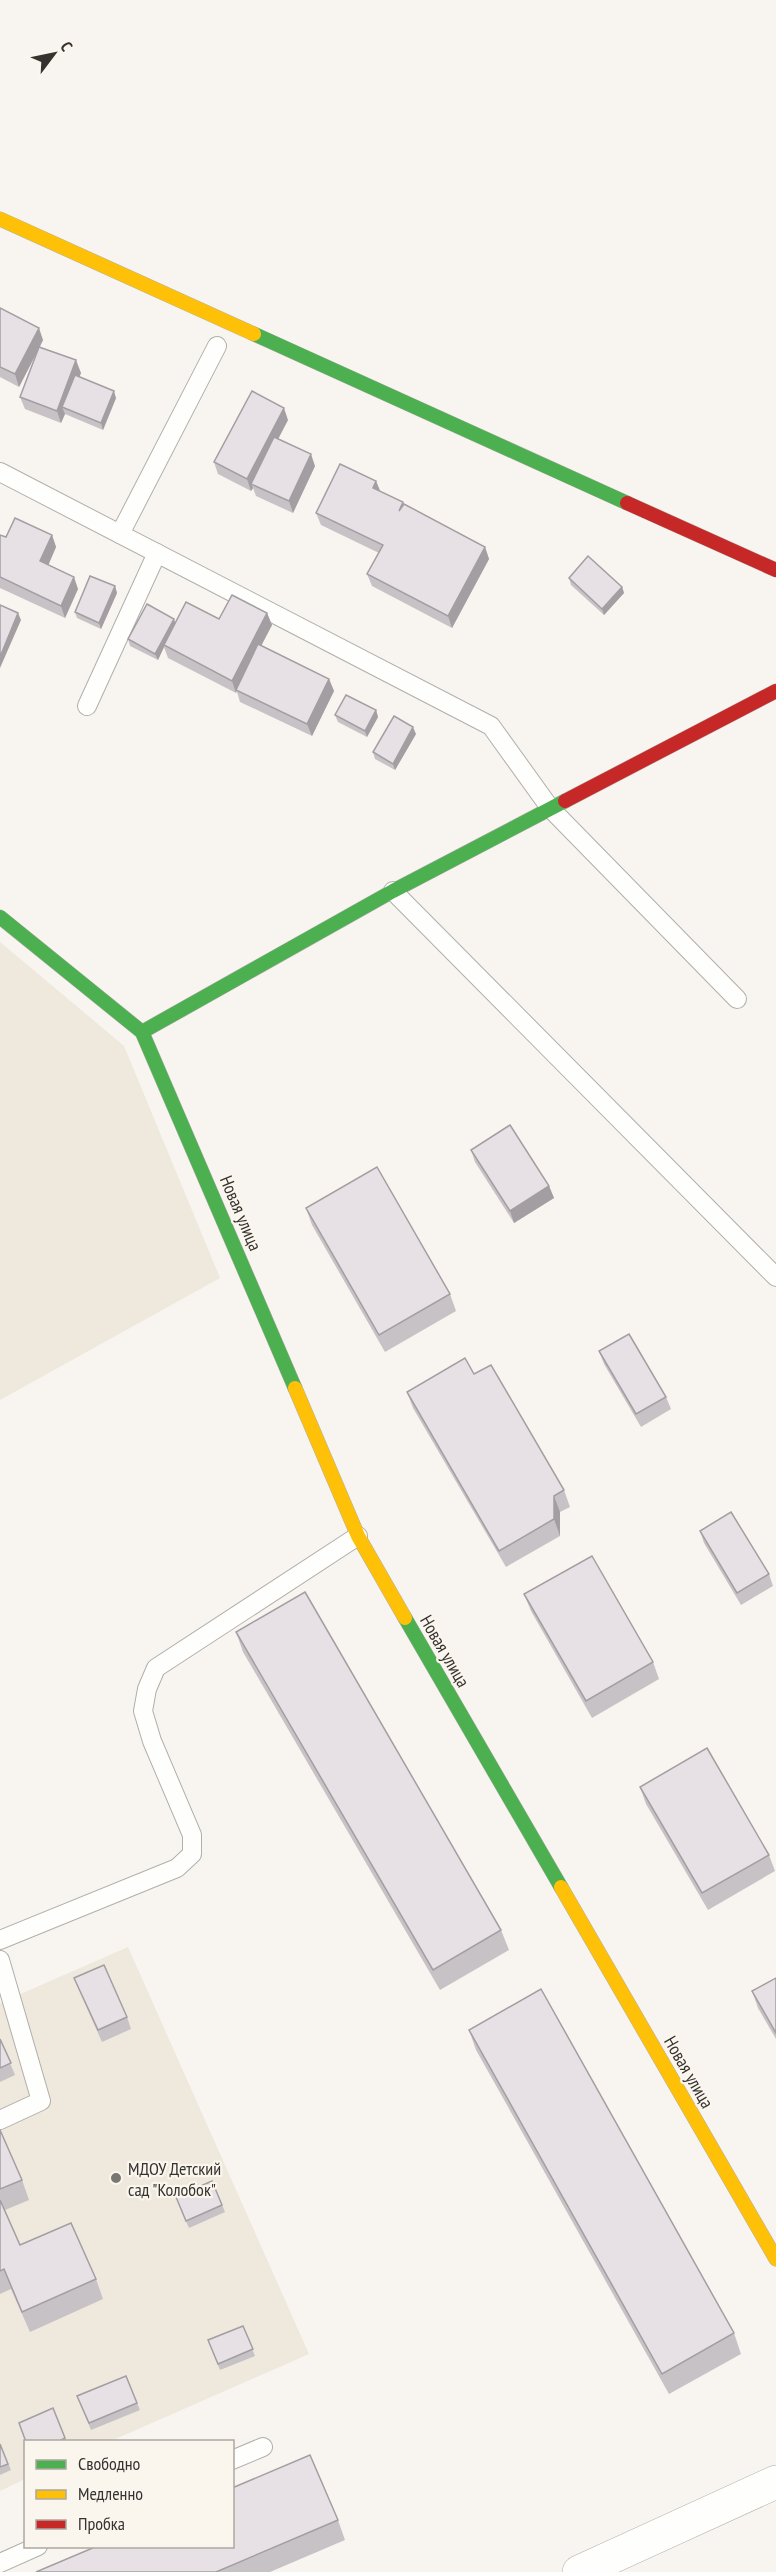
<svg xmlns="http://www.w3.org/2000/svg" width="776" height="2572" font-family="'PT Sans Narrow',sans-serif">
<rect width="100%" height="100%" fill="#f8f5f0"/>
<g fill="#eee8dd">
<path d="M0,942L124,1046L220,1278L0,1400Z"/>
<path d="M128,1947L309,2354L111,2441L26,2442L25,2479L0,2491V2003Z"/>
</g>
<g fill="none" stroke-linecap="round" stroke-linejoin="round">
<defs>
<g id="lane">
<path d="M0,472L491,726L550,808L737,999"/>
<path d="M120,534L217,346"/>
<path d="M87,706L157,553"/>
<path d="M393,891L776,1277"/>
<path d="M0,1940L177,1868L192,1854V1835L152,1741L143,1711L147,1689L156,1668L358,1536"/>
<path d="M0,1960L41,2101L0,2120"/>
<path d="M232,2460L263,2447"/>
<path d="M0,2563L38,2546"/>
</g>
<path id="street" d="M579,2572L776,2482"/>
<g id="fast">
<path d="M254,334L627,503"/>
<path d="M0,917L142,1032L295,1388"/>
<path d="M142,1032L393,891L565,801"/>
<path d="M405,1618L561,1887"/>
</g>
<g id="slow">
<path d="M0,219L254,334"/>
<path d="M295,1388L358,1536L405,1618"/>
<path d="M561,1887L776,2259"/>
</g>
<g id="jam">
<path d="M627,503L776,570"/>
<path d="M565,801L776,691"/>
</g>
</defs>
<use href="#lane" stroke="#b1afab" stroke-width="20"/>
<use href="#street" stroke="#b1afab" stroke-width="34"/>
<use href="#fast" stroke="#b1afab" stroke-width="15"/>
<use href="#slow" stroke="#b1afab" stroke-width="15"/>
<use href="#jam" stroke="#b1afab" stroke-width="15"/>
<use href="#lane" stroke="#fefefd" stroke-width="18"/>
<use href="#street" stroke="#fefefd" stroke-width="33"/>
<use href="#fast" stroke="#4caf50" stroke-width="14"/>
<use href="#slow" stroke="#ffc107" stroke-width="14"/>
<use href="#jam" stroke="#c62828" stroke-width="14"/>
</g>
<g fill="#c7c2c6">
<path d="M0,308L43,340L40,347L81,373L79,377L116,398L103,430L65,414L61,423L25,409L20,397L38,351L19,387L0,377Z"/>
<path d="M288,420L278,439L315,466L293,513L256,496L253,488L251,491L218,474L214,462Z"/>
<path d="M376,481L380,491L403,502L404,505L485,547L489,559L452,628L372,586L367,574L379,553L321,525L316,513Z"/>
<path d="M0,535L6,537L52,535L56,547L48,565L78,589L65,618L0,588Z"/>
<path d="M569,578L622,587L624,593L604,615L571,585Z"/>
<path d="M115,586L117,593L101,629L77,618L75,612Z"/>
<path d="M267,613L272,625L261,646L329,679L334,691L312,736L240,702L237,692L236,693L168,658L164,647L158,660L130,646L128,639L176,623Z"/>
<path d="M376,710L378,717L367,737L338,722L335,715Z"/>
<path d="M416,734L395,770L375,759L373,752Z"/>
<path d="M471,1150L549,1186L554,1198L514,1223L475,1162Z"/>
<path d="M306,1208L450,1294L456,1311L385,1352L312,1225Z"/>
<path d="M599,1351L666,1397L671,1409L641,1427L604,1364Z"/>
<path d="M407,1392L564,1490L570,1507L560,1512V1536L506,1567L413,1408Z"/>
<path d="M700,1531L769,1574L773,1586L741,1605L704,1543Z"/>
<path d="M524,1594L653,1662L659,1679L592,1718L531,1611Z"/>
<path d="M236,1632L501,1930L509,1950L440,1990L243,1652Z"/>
<path d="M640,1787L769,1855L775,1871L708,1910L646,1804Z"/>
<path d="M74,1978L127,2017L131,2029L102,2042L79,1990Z"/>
<path d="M776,1978V2039L758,2008L752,1991Z"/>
<path d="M469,2030L734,2333L741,2354L669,2394L476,2050Z"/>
<path d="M0,2039L15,2075L0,2082Z"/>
<path d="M0,2130L22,2180L29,2200L5,2210L20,2245L96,2279L103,2299L30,2332L11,2289L0,2294Z"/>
<path d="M212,2181L225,2212L189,2228L178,2203Z"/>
<path d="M243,2326L255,2356L220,2370L208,2340Z"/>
<path d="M126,2376L140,2410L91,2430L77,2396Z"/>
<path d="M53,2408L67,2442H26Z"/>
<path d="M0,2444L11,2470L0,2475Z"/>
<path d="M338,2520L345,2540L270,2572H36Z"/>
</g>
<g fill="#a29ea1">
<path d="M39,328L43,340L19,387L15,374Z"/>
<path d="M76,360L81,373L67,409L62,407L65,414L61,423L57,411Z"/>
<path d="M114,391L116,398L103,430L101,423Z"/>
<path d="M284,408L288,420L254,485L251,484L253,488L251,491L247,479Z"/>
<path d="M311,454L315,466L293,513L289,501Z"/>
<path d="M376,481L381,493L373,488Z"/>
<path d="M52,535L56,547L45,573L40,561Z"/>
<path d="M485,547L489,559L452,628L448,616Z"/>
<path d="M74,577L78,589L65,618L61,606Z"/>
<path d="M115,586L117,593L101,629L99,623Z"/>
<path d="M622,587L624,593L604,615L602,609Z"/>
<path d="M18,613L21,620L0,668V657Z"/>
<path d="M267,613L272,625L238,690H236V693L232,681Z"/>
<path d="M174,619L176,625L164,645V647L158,660L155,654Z"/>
<path d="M329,679L334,691L312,736L307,724Z"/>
<path d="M376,710L378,717L367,737L365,731Z"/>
<path d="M413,727L416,734L395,770L393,764Z"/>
<path d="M549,1186L554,1198L514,1223L510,1211Z"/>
<path d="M554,1496L560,1512V1536L554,1519Z"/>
</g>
<g fill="#e7e1e6" stroke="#a29ea1" stroke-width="1.5">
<path d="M0,308L39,328L15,374L0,367Z"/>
<path d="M39,347L76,360L57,411L20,397Z"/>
<path d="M75,375L114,391L101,423L62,407Z"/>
<path d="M252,391L284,408L247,479L214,462Z"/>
<path d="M274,437L311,454L289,501L251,484Z"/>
<path d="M340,464L376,481L373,488L403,502L399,511L404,504L485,547L448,616L367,574L383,545L316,513Z"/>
<path d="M15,518L52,535L40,561L74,577L61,606L0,577V535L6,537Z"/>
<path d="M588,556L622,587L602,609L569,578Z"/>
<path d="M90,576L115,586L99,623L75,612Z"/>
<path d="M232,595L267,613L232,681L164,645L186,602L219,619Z"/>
<path d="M147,604L174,619L155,654L128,639Z"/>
<path d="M0,605L18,613L0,657Z"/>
<path d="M258,644L329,679L307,724L236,690Z"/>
<path d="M346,695L376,710L365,731L335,715Z"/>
<path d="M394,716L413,727L393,764L373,752Z"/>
<path d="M510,1125L549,1186L510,1211L471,1150Z"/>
<path d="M377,1167L450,1294L379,1335L306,1208Z"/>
<path d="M629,1334L666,1397L636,1414L599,1351Z"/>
<path d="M465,1358L474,1374L491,1365L564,1490L554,1496V1519L499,1551L407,1392Z"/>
<path d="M731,1512L769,1574L737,1593L700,1531Z"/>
<path d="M592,1556L653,1662L586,1701L524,1594Z"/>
<path d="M305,1592L501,1930L433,1970L236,1632Z"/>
<path d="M707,1748L769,1855L702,1893L640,1787Z"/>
<path d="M104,1965L127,2017L98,2030L74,1978Z"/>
<path d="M776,1978V2033L752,1991Z"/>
<path d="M541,1989L734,2333L662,2374L469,2030Z"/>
<path d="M0,2039L11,2063L0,2068Z"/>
<path d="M0,2130L22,2180L0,2189Z"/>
<path d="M212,2181L222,2205L186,2221L176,2197Z"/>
<path d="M0,2200L20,2245L71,2223L96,2279L22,2312L4,2269L0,2271Z"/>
<path d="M243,2326L253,2349L218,2364L208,2340Z"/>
<path d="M126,2376L137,2403L89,2423L77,2396Z"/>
<path d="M53,2408L65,2438L58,2442H26L19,2423Z"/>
<path d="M0,2444L8,2464L0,2467Z"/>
<path d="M310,2455L338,2520L216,2572H36L95,2547H232V2488Z"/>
</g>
<circle fill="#797773" stroke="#fbf6ed" stroke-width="2" cx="116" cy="2178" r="6"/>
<g text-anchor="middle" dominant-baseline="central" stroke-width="4.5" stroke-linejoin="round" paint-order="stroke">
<g font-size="18" fill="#353330" stroke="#fbf6ed">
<text transform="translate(241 1213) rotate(67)">Новая улица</text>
<text transform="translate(445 1651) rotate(60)">Новая улица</text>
<text transform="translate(689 2072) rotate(60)">Новая улица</text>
</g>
<g font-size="18" fill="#353330" stroke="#fbf6ed" text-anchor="start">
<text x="128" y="2168">МДОУ Детский<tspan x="128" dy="21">сад "Колобок"</tspan></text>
</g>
</g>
<rect x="24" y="2440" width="210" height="108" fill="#fbf6ed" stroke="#aca8a1" stroke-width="1.5"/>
<rect x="36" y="2460" width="30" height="9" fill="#4caf50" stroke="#aca8a1" stroke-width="1.5"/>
<text x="78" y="2470" font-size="18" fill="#353330">Свободно</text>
<rect x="36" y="2490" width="30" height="9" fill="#ffc107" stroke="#aca8a1" stroke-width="1.5"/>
<text x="78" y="2500" font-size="18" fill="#353330">Медленно</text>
<rect x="36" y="2520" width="30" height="9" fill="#c62828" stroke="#aca8a1" stroke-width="1.5"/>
<text x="78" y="2530" font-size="18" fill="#353330">Пробка</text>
<g transform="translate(54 54) rotate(58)" stroke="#fbf6ed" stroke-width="4.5" paint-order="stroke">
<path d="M0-4.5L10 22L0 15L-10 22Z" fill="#353330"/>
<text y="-9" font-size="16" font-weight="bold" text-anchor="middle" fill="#353330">С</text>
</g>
</svg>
